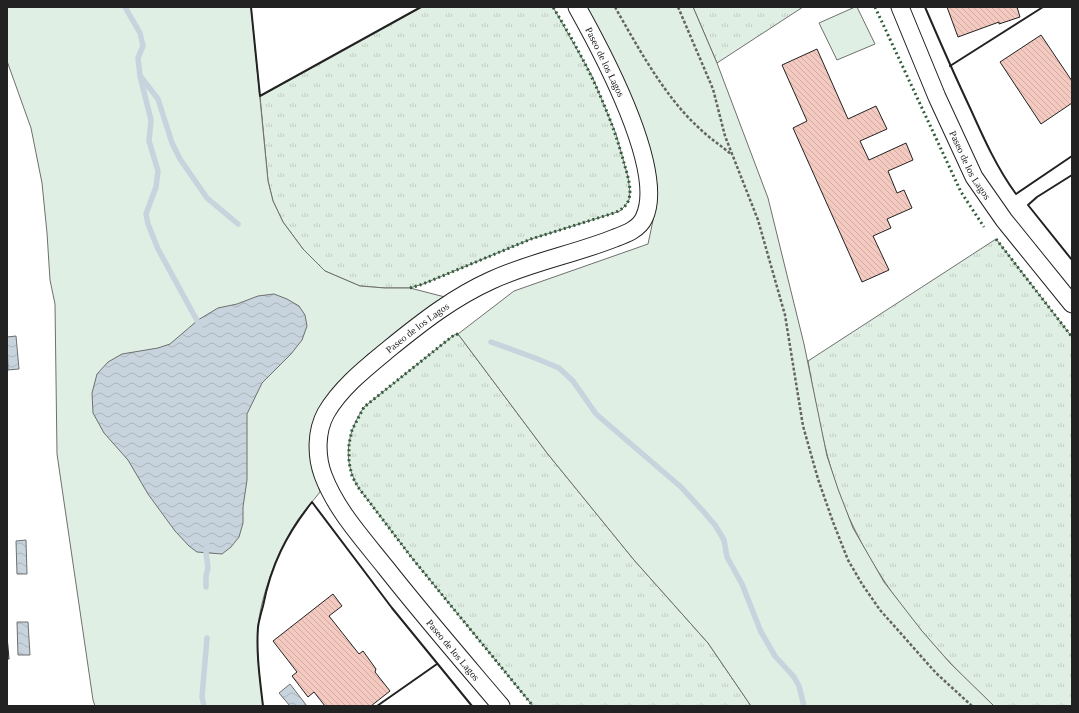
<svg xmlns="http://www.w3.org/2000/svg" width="1079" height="713" font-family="'Times New Roman',serif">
<defs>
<pattern id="grass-tufts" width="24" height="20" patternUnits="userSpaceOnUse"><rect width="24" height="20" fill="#e0efe3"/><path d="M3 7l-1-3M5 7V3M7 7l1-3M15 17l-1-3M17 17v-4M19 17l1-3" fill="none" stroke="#c0cdc2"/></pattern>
<pattern id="water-waves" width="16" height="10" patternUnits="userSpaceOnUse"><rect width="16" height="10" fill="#c7d3dd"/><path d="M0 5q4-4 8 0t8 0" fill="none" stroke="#abb5bd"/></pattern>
<pattern id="building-back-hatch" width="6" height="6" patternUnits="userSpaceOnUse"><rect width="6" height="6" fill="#f3c9c0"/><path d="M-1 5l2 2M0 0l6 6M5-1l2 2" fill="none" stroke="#d0aca5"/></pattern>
</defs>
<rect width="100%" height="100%" fill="#fff"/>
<g fill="url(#grass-tufts)" stroke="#6f6f6f">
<path d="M421,7H553L592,76L616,134L628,177L630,192L629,200L625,206L620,211L614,213L531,239L423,284L410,288H385L360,286L325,271L303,249L283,222L273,201L268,181L260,96Z"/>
<path d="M693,7H803L717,63Z"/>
<path d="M996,239L1072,337V706H994C939,655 887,597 854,528C828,476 818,418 808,361Z"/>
<path d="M458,334L547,453L634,560L708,643L751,706H533L412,558L358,487C342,459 347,433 364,407L454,335Z"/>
</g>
<g fill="#e0efe3" stroke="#6f6f6f">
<path d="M7,7H251L268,181L273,201L283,222L303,249L325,271L360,286L385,288H410L445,297L366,356L339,386L313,467L320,492C312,502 304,511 297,521C279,548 261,594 258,627C256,653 260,680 263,706H95L93,700L57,454L55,304L50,280L47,233L42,183L31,128L7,61Z"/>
<path d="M584,7H693L717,63L768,198L804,344L827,456L838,489L853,528L884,582L922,631L950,663L994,706H751L708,643L634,560L547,453L458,334L514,291L648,244L656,206L657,185L652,161Z"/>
<path d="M855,7H857L875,44L837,60L819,23Z"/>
</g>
<g fill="url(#water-waves)" stroke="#6f6f6f">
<path d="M274,294L287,299L299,306L305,315L307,326L302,340L291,354L262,383L247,414V480L243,507V523L239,537L231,547L222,554L197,552L189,546L175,531L148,494L128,460L104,433L93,413L92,393L97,374L108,362L122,354L158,348L170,344L198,320L218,308L237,304L258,296Z"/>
<path d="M16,336L19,369L8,370L7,337Z"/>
<path d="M26,540L27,574H17L16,541Z"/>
<path d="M17,622H28L30,655H18Z"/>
<path d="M290,684L307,706H290L279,693Z"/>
</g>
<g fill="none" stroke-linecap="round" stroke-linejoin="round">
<g stroke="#c7d3dd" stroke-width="5.5">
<path d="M125,7L140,33L143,46L138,58L140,76L151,120L149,141L158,171L156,187L146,214L148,224L158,249L200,326"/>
<path d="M141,77L158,99L172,143L180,159L207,198L238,224"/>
<path d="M491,342L535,358L559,368L573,381L596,414L681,487L703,511L715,525L724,540L727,557L742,584L761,632L775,656L794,677L799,686L804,706"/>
<path d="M206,587V576L208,568L206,553L207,546"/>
<path d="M204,706L202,697L207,638"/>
</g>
</g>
<g fill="url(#building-back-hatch)" stroke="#222">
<path d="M947,7H1017L1020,17L999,24V22L958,37Z"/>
<path d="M1041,35L1072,81V103L1041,124L1000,62Z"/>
<path d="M817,49L848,119L876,106L887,129L860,141L869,160L906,143L913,160L888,171L897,193L904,190L912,208L887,219L891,228L873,236L889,270L862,282L793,128L807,121L782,65Z"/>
<path d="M333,594L342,606L329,616L359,654L363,651L376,669L375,672L390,691L371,706H325L314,692L308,697L292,676L297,672L273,641Z"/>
<path d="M7,636L9,659H7Z"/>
</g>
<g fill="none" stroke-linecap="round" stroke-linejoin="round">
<defs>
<g id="street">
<path id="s1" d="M900,7L937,97L974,177L1004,220L1072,304"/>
<path id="s2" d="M501,706C462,660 423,615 386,568C363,539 336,510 323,475C316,456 316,431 326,413C341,387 367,367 390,348C422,322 454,297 492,280C531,262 575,254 615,238C626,234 639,229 644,218C667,171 601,50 577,7"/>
</g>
</defs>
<use href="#street" stroke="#222" stroke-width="19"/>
<g stroke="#646464" stroke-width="2.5" stroke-dasharray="3 2" stroke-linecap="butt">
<path d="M615,7C637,46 665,97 698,127C708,137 720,145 731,154"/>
<path d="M678,7L713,89L725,136L758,220L785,315L803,426L818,479L833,522L848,560L862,584L880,610L936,673L972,706"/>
</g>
<use href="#street" stroke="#fff" stroke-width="17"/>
<g stroke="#2f5e38" stroke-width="3" stroke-dasharray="2 3" stroke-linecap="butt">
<path d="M875,7L961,192L984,227"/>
<path d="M996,239L1072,337"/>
<path d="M410,288L423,284L531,239L614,213C621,210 627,206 629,199C632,187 627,174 624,163C609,107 583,56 553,7"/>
<path d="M458,334L454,335L364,407L352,430L349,444V462L352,476L358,487L412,558L533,706"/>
</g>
<g stroke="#222" stroke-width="2">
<path d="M251,7L260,96L421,7"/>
<path d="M925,7C940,42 955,76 971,110C984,139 997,168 1016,194L1072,156"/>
<path d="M950,66L1043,7"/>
<path d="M1072,175L1037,197L1028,205L1072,260"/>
<path d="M263,706C260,680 256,653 258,627C259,620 261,613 263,606C271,565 286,535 312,502L392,608L472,706"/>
<path d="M377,706L437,664"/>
</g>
</g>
<g text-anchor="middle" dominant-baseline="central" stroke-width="3" stroke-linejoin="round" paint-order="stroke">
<g font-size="10" fill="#222" stroke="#fff">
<text transform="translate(605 62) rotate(64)">Paseo de los Lagos</text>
<text stroke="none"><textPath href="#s1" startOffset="173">Paseo de los Lagos</textPath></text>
<text stroke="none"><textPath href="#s2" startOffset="482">Paseo de los Lagos</textPath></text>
<text transform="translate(453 650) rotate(50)">Paseo de los Lagos</text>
</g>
</g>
<rect width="1079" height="713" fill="none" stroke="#222222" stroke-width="16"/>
</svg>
